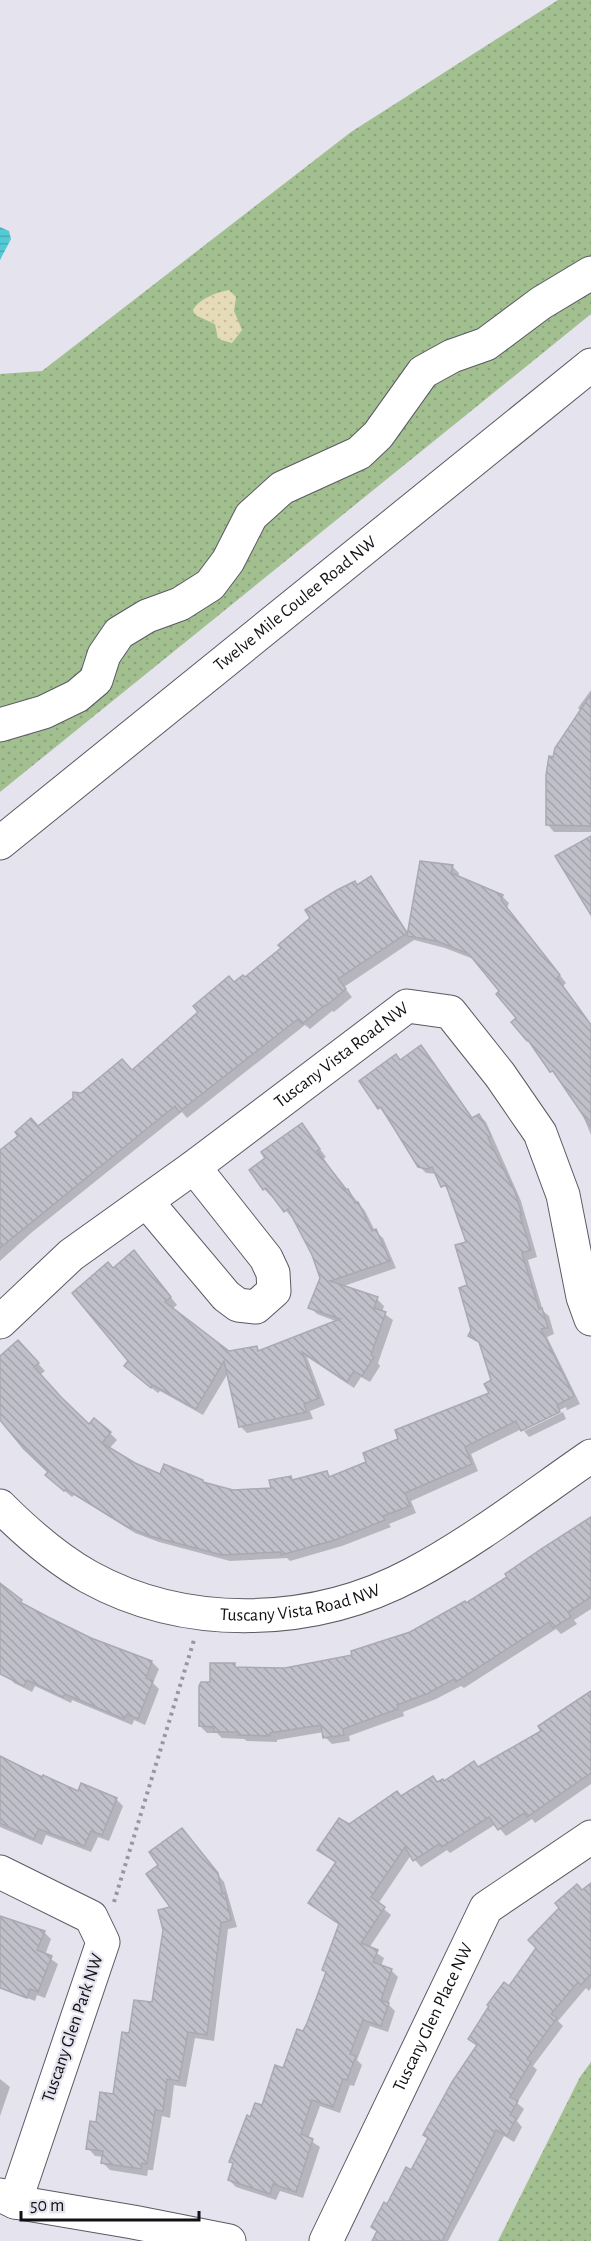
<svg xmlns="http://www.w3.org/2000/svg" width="591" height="2241" font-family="'Alegreya Sans',sans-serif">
<defs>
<pattern id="green-dots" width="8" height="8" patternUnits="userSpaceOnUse" patternTransform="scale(1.5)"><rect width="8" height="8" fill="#a2bf90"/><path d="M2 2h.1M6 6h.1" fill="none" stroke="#8aa37b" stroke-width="1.8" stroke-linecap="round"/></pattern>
<pattern id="sand-dots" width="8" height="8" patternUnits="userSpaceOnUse" patternTransform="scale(1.5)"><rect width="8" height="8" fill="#e5dbb6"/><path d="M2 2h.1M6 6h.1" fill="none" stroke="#c3bb9c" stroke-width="1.8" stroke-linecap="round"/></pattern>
<pattern id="water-rules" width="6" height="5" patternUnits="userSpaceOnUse" patternTransform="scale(1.5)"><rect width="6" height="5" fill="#53cad4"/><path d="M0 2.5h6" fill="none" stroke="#47acb5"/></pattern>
<pattern id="building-back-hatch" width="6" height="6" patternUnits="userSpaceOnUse" patternTransform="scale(1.5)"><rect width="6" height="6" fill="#c0c0cb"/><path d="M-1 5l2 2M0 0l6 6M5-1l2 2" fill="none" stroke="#a4a4ad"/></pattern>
</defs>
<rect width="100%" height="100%" fill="#e4e3ee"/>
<g fill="url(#green-dots)">
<path d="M558,0H591V314L0,792V374L42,371L351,132Z"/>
<path d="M591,2062V2241H498L580,2077Z"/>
</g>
<path fill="url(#sand-dots)" d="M229,290L236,297L234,311L242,330L232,343L218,339L215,324L195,315L193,310C199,299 217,292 229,290Z"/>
<path fill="url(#water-rules)" d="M0,227L9,231L11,239L0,260Z"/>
<g fill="#0003">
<path d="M591,690V832H554L547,824L555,758L581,711L578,708Z"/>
<path d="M452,866L459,873L458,878L502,896L509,903L507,908L566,983L563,986L591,1024V1135L579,1106L528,1040L501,991L476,960L445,948L414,940L344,987L352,997L334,1012L332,1011L310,1029L305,1025L187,1118L182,1112L31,1233L0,1261V1152L39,1127L81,1094L132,1071L235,984L245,979L371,878L409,934Z"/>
<path d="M421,1047L473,1119L479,1115L486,1122L521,1201L537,1257L528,1260L543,1311L549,1316L554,1334L547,1337L580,1404L563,1412L566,1419L529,1437L524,1431L567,1410L566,1407L471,1454L478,1471L411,1501L416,1513L389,1524L391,1527L342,1546L290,1561L287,1558L230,1561L159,1542L135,1533L74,1495L72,1497L54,1482L50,1472L0,1417V1359L25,1349L45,1371L40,1375L65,1404L89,1426L110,1433L117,1440L109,1449L134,1465L161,1476L202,1481L233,1491L273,1489L290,1477L294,1481L327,1473L331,1478L368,1462L400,1440L491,1394L493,1380L482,1345L470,1336L473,1330L468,1243L450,1194L437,1174L426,1173L419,1166L380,1108L401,1061Z"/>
<path d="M301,1125L326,1157L323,1159L365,1211L375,1231L383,1238L396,1268L341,1287L377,1299L384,1306L382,1312L393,1320L378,1363L380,1366L370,1382L361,1377L354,1388L307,1357L325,1405L310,1411L313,1419L247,1433L240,1426L228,1373L203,1415L160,1391L158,1393L133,1373L113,1269L140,1259L177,1305L172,1309L229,1353L256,1347L260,1351L338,1322L317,1314L310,1307L321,1278L313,1255L294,1217L292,1218L273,1195L271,1196L264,1189L267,1158Z"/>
<path d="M591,1519V1609L574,1620L577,1624L561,1634L556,1629L464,1688L461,1686L436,1699L403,1712L404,1716L349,1736L350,1741L332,1744L325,1737L324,1732L277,1740V1742L247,1741L244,1739L222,1738L217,1733H207L200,1726L211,1683L234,1665L238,1669L285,1670L354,1656L411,1634L467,1605Z"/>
<path d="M0,1584L29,1609L91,1639L152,1662L159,1669L153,1683L159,1689L145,1725L134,1720L132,1725L72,1700L71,1703L35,1686L32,1692L14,1683L0,1666Z"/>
<path d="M591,1697V1784L535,1823L532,1819L506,1836L496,1824L450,1853L447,1850L421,1867L411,1855L378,1904L391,1915L369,1948L384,1958L381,1966L391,1970L398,1977L388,2004L395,2011L388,2032L370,2026L357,2060L362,2065L354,2086L350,2085L340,2113L320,2106L308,2139L320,2147L303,2198L280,2191L276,2200L236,2187L229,2180L234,2165L231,2161L251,2119L263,2107L304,2033L327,1973L324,1970L340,1925L310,1903L337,1864L319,1850L349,1826L433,1778L439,1783H445L479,1768L507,1750L509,1753Z"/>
<path d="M0,1760L79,1793L116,1799L123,1806L109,1841L98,1837L91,1852L46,1835L42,1845L0,1827Z"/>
<path d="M182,1830L224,1882L237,1927L228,1929L214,2041L195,2038L186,2087L174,2085L170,2118L162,2116L153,2170H148L147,2176L110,2170L103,2163L104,2157L95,2156L88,2148L97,2123L114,2096L130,2034L154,2004L172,1908L160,1866Z"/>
<path d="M591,1884V1988L589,1991L586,1988L558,2021L563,2026L533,2066L537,2070L517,2103L524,2109L517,2121L522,2127L514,2142L504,2136L448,2241H373L387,2206L412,2172L429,2139L425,2135L478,2047L470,2039Z"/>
<path d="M0,1916L44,1932L51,1939L45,1955L58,1964L45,1998L37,1995L35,2001L0,1987Z"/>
<path d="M0,2079L10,2087L0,2116Z"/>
</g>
<g fill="url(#building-back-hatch)" stroke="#a9a9b3" stroke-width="1.5">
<path d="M591,694V826L546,825V775L549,756L553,757L555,748Z"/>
<path d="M591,836V915L555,856Z"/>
<path d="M420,861L453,865L451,873L503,895L501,900L560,975L557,978L591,1025V1127L553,1071L550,1072L528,1040L527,1041L511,1022L516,1018L496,994L499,991L469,954L437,941L407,936Z"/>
<path d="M371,876L407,933L338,979L346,989L326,1006L325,1005L302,1024L298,1019L179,1112L175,1106L0,1248V1150L18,1136L15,1132L31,1118L38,1126L73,1098V1092L81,1093L122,1059L132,1070L198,1012L193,1006L229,976L234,982L243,975L245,977L281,948L278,945L310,918L305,910L337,890L355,881L357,885Z"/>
<path d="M421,1045L472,1118L479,1114L491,1136L488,1138L515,1192L522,1215L520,1216L531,1250L522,1253L539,1309L542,1308L548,1328L541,1329L574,1396L557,1405L560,1412L521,1431L516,1421L465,1447L472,1464L405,1493L410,1506L383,1516L385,1520L335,1540L281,1555V1552L222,1555L150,1536L126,1526L66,1489L64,1491L45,1475L48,1472L24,1449L0,1420V1356L18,1340L39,1363L34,1367L61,1397L89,1424L94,1418L111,1432L102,1443L135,1463L160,1474L164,1464L203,1480V1482L233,1490L271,1488L269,1480L291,1476L292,1480L327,1471L329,1477L366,1462L363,1453L398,1439L395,1430L489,1393L484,1384L491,1380L479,1342L468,1336L471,1330L459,1288L467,1285L455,1245L466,1242L446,1185L441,1187L432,1167L427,1169L418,1167L381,1107L378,1109L359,1081L396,1054L400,1060Z"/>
<path d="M302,1123L320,1149L317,1151L346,1190L348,1189L355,1203L358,1202L372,1231L376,1229L390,1261L330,1281L378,1297L374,1308L386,1312L371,1355L374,1357L362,1376L354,1371L347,1382L302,1352L319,1398L304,1404L307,1412L239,1427L224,1361L196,1409L153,1385L151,1388L124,1366L128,1361L72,1293L108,1262L113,1268L134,1250L171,1297L165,1302L229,1351L257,1346L258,1351L340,1319L308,1308L320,1278L312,1255L288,1209L284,1212L266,1188L263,1190L249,1170L265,1158L261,1152Z"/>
<path d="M591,1517V1597L568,1612L571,1617L553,1628L549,1622L456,1682L454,1679L429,1693L397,1705L398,1709L343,1729L344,1735L323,1738L321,1725L270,1733V1736L238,1735V1732H214V1727L199,1726V1686L201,1682H210V1663H235V1667L285,1668L352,1655L351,1651L410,1632L465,1601L466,1603L507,1577L505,1574L541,1549Z"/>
<path d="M0,1583L22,1600L20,1602L48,1617L91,1638L152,1661L146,1678L153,1681L138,1719L127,1714L124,1719L65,1694L63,1697L27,1680L24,1686L0,1674Z"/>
<path d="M591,1691V1773L527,1817L524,1813L498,1830L489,1817L442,1847L439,1844L413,1861L405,1847L371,1897L385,1907L361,1943L378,1950L373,1962L392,1969L381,2000L389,2003L381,2026L363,2020L350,2054L356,2056L347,2080L343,2079L333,2107L312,2100L301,2134L313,2139L296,2192L273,2184L270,2194L228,2180L233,2163L229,2162L247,2115L250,2117L255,2103L262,2105L275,2065L283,2068L297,2029L303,2031L307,2023L326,1972L322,1970L339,1924L308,1903L336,1862L317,1850L339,1818L349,1824L397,1791L401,1796L433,1776L437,1782L443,1779L444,1781L474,1761L478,1767L541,1731L538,1726Z"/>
<path d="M0,1756L42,1777L43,1775L78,1791L81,1783L117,1798L102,1835L91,1831L84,1846L39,1829L34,1839L0,1823Z"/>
<path d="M182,1828L218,1873L222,1894L225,1893L231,1920L221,1923L207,2035L188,2032L179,2081L167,2079L163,2111L155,2110L147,2164L142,2163L141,2169L101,2163L103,2151L86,2149L90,2121L96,2122L100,2092L113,2094L122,2032L129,2033L134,2000L152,2002L163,1930L158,1910L170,1907L146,1874L158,1865L149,1852Z"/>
<path d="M591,1883V1974L581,1985L578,1982L551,2014L557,2018L527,2059L531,2062L510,2097L518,2101L510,2115L516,2118L507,2136L496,2130L442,2241H372L377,2231L371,2227L384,2202L387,2204L406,2167L411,2170L428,2138L423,2135L452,2082L477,2045L468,2039L489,2006L487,2005L504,1982L509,1986L536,1948L528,1940L559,1908L555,1903L577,1884L582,1890Z"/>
<path d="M0,1916L45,1931L37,1950L52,1956L38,1992L30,1989L27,1998L0,1988Z"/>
</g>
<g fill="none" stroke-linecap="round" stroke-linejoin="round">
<defs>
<g id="minor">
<path d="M0,725L44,712L77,696L96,680L104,655L119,633L147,616L180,604L210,585L228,561L251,516L282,488L359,453L378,435L423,372L452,356L486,344L541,303L591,273"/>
<path id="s1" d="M0,843L591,365"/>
<path d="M147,1202L226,1296L238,1305L256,1307L274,1291L273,1273L266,1258L194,1167"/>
<path id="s2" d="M0,1322L71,1255L194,1167L407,1006L450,1012L500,1075L540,1133L563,1195L583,1297L591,1319"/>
<path id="s3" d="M0,1506C27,1533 55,1558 89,1577C187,1631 314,1627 413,1574C475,1541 533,1496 591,1456"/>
<path d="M0,1872L91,1917L103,1942L15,2202"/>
<path d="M0,2195L15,2202L133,2222L229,2241"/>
<path id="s4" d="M326,2241L486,1908L591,1837"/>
</g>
</defs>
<use href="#minor" stroke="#5a5a63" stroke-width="35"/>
<path stroke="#98979f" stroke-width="4" stroke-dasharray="3 4.5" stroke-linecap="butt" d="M114,1902L194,1640"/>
<use href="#minor" stroke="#fff" stroke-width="33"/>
</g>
<g text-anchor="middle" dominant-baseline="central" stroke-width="4.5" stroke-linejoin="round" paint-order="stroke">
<g font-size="18" fill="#111014" stroke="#e4e3ee">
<text stroke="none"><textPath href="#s1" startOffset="380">Twelve Mile Coulee Road NW</textPath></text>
<text stroke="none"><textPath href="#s2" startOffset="434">Tuscany Vista Road NW</textPath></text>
<text stroke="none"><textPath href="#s3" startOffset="333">Tuscany Vista Road NW</textPath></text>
<text stroke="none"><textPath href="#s4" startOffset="248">Tuscany Glen Place NW</textPath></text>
<text transform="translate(73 2028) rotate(-71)">Tuscany Glen Park NW</text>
</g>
</g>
<path d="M21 2211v9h178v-9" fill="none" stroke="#111014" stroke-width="3"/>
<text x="30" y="2211" font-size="18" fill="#111014" stroke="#e4e3ee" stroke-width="4.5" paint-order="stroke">50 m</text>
</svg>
